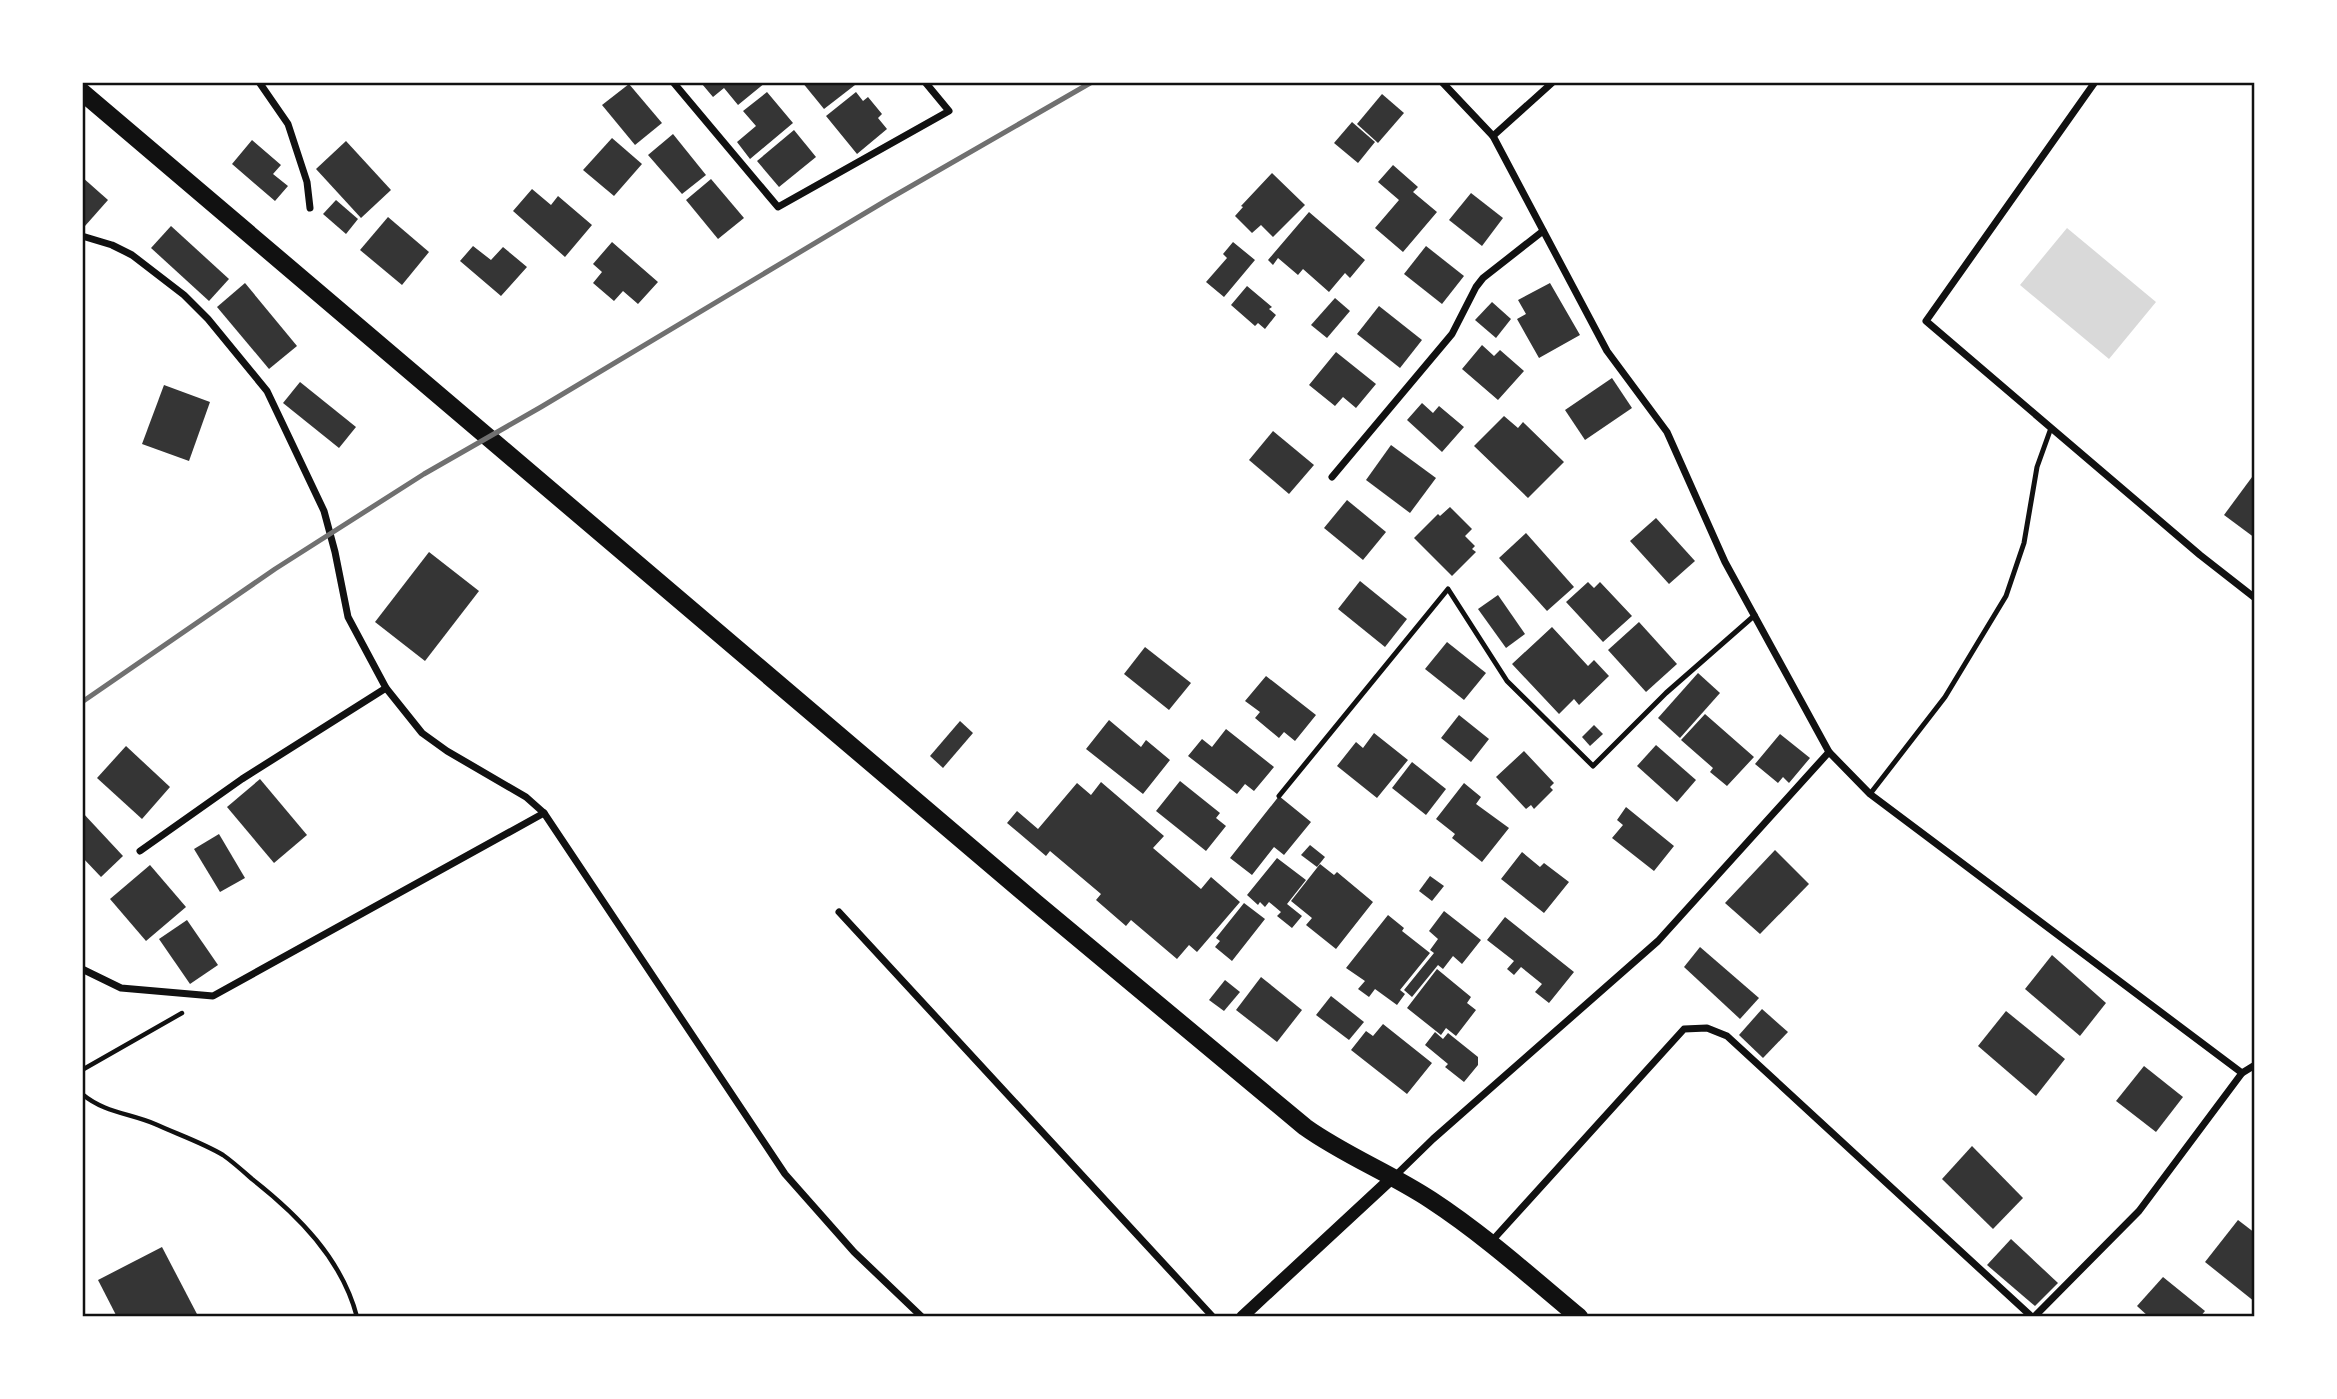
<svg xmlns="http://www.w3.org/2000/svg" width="2337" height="1399" font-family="'Libre Baskerville',serif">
<rect width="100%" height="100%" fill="#fff"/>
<path fill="#d9d9d9" d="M2067,228L2156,302L2109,359L2020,285Z"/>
<g fill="#353535">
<path d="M704,82H766L738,105L724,88L713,97L702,84Z"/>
<path d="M802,82H853L855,85L824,109Z"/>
<path d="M629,84L662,123L635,145L602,105Z"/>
<path d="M767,92L793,123L750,159L737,142L756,126L743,111Z"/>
<path d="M856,92L863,101L868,97L882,114L878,118L887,129L857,154L826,116Z"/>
<path d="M1382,94L1404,113L1378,143L1357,124Z"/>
<path d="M1352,122L1375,142L1358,163L1334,143Z"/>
<path d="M794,130L816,157L779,187L757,161Z"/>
<path d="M673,134L706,175L682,194L648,155Z"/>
<path d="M612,138L642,164L614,196L583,170Z"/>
<path d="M252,140L281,165L273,174L288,186L275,201L232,164Z"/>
<path d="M346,141L391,190L361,218L316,169Z"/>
<path d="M1393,165L1418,187L1413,192L1437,212L1403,252L1375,228L1399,200L1378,182Z"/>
<path d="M1272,173L1305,205L1273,237L1261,225L1252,233L1235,216L1243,207L1241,206Z"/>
<path d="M82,177L108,200L85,226L82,224Z"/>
<path d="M711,179L744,218L718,239L686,200Z"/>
<path d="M532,189L551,205L558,196L592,225L565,257L513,211Z"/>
<path d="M1471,193L1503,218L1482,246L1449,220Z"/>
<path d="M336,200L358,219L346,234L323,214Z"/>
<path d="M1309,212L1365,260L1350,278L1345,273L1329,292L1303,269L1298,275L1278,258L1273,265L1268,260Z"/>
<path d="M388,217L429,252L402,285L360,250Z"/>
<path d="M171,226L229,279L209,301L151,248Z"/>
<path d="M612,242L658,282L638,304L623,291L614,301L593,283L602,272L593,264Z"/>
<path d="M1233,242L1255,260L1224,297L1206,282L1227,258L1223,254Z"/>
<path d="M473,246L491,260L503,247L527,267L501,296L460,261Z"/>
<path d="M1426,246L1464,276L1442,304L1404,274Z"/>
<path d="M245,283L297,346L269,369L217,307Z"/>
<path d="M1550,283L1580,335L1539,358L1517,319L1526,314L1518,300Z"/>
<path d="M1247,286L1272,307L1269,309L1276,315L1265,329L1258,323L1255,326L1231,305Z"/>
<path d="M1335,298L1350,311L1327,338L1311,325Z"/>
<path d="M1492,302L1511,319L1496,338L1475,320Z"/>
<path d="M1379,306L1422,340L1400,368L1357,334Z"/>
<path d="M1482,345L1494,356L1500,350L1524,371L1498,400L1462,369Z"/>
<path d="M1336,352L1376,384L1356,408L1343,397L1335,406L1309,385Z"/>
<path d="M1612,378L1632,408L1585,440L1565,410Z"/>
<path d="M300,382L356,427L339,448L283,403Z"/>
<path d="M164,385L210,402L189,461L142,444Z"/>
<path d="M1422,403L1433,413L1439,406L1464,427L1442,452L1407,420Z"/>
<path d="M1504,416L1518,428L1523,422L1564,462L1528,498L1474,446Z"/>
<path d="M1273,431L1314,465L1289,494L1249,460Z"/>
<path d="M1391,445L1436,478L1410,513L1366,480Z"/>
<path d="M2255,473V538L2224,515Z"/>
<path d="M1347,500L1386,532L1363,560L1324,528Z"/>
<path d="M1450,507L1472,529L1465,536L1475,546L1472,549L1476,552L1452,576L1414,538L1438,514L1440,516Z"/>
<path d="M1656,518L1695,561L1669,584L1630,541Z"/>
<path d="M1526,533L1574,587L1547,611L1499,558Z"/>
<path d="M429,552L479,591L425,661L375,622Z"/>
<path d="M1360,581L1407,619L1385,647L1338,609Z"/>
<path d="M1588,582L1594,588L1600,582L1632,616L1603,642L1566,602Z"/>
<path d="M1498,595L1525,634L1506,648L1478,609Z"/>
<path d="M1639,622L1677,664L1646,692L1608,650Z"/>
<path d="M1552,627L1588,666L1594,660L1609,676L1579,705L1574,699L1559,714L1512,664Z"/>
<path d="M1447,642L1486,673L1464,700L1425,669Z"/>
<path d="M1145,647L1191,683L1169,710L1124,674Z"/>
<path d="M1698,673L1720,693L1680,738L1658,718Z"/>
<path d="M1266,676L1316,715L1295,741L1284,732L1279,738L1255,718L1260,712L1245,701Z"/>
<path d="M1705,714L1754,757L1727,786L1710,772L1713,768L1681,740Z"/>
<path d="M1459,715L1489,739L1471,762L1441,738Z"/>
<path d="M1109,720L1141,747L1146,740L1170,760L1143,794L1086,749Z"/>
<path d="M960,721L973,733L943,768L930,756Z"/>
<path d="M1594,725L1603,734L1590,746L1582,737Z"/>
<path d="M1226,729L1274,767L1254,791L1245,784L1237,794L1188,756L1202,739L1212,747Z"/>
<path d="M1374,733L1408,760L1377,798L1337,766L1356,742L1363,748Z"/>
<path d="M1780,734L1810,758L1789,783L1783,777L1778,783L1755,764Z"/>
<path d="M1656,745L1696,780L1677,802L1637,766Z"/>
<path d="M126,746L170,787L142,819L97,778Z"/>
<path d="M1524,751L1554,783L1550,787L1553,790L1534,809L1531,805L1526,809L1496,777Z"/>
<path d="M1412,762L1446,789L1426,815L1392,788Z"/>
<path d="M260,779L307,835L274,863L227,807Z"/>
<path d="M1180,781L1220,813L1216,818L1226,826L1206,851L1156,811Z"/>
<path d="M1101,782L1164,836L1153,848L1201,889L1211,877L1240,902L1197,952L1189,945L1177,959L1131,920L1126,926L1096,900L1101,894L1050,851L1046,856L1007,823L1017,811L1038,829L1077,783L1091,795Z"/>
<path d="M1464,783L1481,797L1476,804L1509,828L1482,862L1452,838L1455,834L1436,819Z"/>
<path d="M1279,796L1311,822L1284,855L1274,847L1252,875L1230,858Z"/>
<path d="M1626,807L1674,846L1654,871L1612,838L1623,825L1617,820Z"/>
<path d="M82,812L123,856L101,877L82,857Z"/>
<path d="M219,834L245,878L220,892L194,849Z"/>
<path d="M1310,845L1325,857L1317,867L1301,855Z"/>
<path d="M1775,850L1809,884L1760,934L1725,903Z"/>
<path d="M1522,852L1540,867L1544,863L1569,882L1544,913L1501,879Z"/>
<path d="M1277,858L1306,880L1287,904L1302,916L1292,928L1277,916L1281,912L1269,902L1265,907L1260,902L1258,905L1247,895Z"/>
<path d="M1320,864L1334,875L1337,872L1373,902L1336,949L1306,925L1312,918L1291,901Z"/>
<path d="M150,865L186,907L146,941L110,899Z"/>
<path d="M1430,876L1444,886L1432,901L1419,891Z"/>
<path d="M1244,903L1265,919L1232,961L1215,947L1220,941L1216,938Z"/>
<path d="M1444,911L1481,940L1462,964L1453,956L1443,969L1438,965L1412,997L1404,990L1434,953L1430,950L1438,939L1429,931Z"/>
<path d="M1388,915L1404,928L1402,931L1430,953L1400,990L1405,994L1397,1005L1375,989L1369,997L1358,989L1365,981L1346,968Z"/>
<path d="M1505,917L1574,972L1549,1003L1535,992L1542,984L1521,967L1514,975L1507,969L1514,961L1487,940Z"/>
<path d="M187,920L218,965L190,984L159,939Z"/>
<path d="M1700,947L1759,998L1740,1019L1684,967Z"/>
<path d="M2052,955L2106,1003L2080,1036L2025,989Z"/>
<path d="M1437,969L1471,997L1467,1003L1476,1010L1456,1036L1446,1028L1441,1035L1407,1008Z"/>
<path d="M1261,977L1302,1010L1277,1042L1236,1010Z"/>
<path d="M1225,980L1240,992L1224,1011L1209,1000Z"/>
<path d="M1331,996L1364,1022L1349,1040L1316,1015Z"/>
<path d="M1762,1009L1788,1032L1763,1058L1739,1035Z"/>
<path d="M2006,1011L2065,1059L2036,1096L1978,1046Z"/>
<path d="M1383,1024L1432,1063L1407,1094L1351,1050L1366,1031L1373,1036Z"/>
<path d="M1435,1032L1443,1039L1448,1033L1478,1057V1065L1464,1082L1445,1067L1448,1064L1425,1045Z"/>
<path d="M2144,1066L2183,1097L2156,1132L2116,1101Z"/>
<path d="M1972,1146L2023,1198L1993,1229L1942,1179Z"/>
<path d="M2238,1220L2255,1233V1302L2205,1262Z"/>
<path d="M2011,1239L2058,1283L2035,1306L1987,1265Z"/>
<path d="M162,1247L198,1316L117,1317L98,1280Z"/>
<path d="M2163,1277L2205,1311L2200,1317H2149L2137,1306Z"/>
</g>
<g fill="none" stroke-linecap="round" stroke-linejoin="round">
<g stroke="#111" stroke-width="4.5">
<path d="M82,1070L182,1013"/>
<path d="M82,1094C105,1113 129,1113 155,1124C177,1134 203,1143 223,1155C233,1162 243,1171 252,1179C298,1215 342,1259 357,1317"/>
</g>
<g stroke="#111" stroke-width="5">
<path d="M1870,794L1945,697L2006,596L2024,543L2037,467L2051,428"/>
<path d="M1279,796L1448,589L1507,681L1593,766L1666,693L1755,615"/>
</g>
<g stroke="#111" stroke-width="7">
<path d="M259,82L288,124L307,182L310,208"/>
<path d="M673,82L778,207L949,111L925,82"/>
<path d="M1442,82L1493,136L1607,351L1667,432L1725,562L1829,752L1870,794L2242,1073"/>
<path d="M2095,82L1926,321L2200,555L2255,598"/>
<path d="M1493,136L1553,82"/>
<path d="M82,236L112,245L132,255L184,295L208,319L267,391L324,511L335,552L348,617L386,688L422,733L447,751L526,797L544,813L785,1174L854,1252L922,1317"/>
<path d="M1332,477L1452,334L1476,287L1483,278L1543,231"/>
<path d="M140,851L242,779L386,688"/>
<path d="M839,912L1213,1317"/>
<path d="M82,969L121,988L213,996L544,813"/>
<path d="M1395,1176L1433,1139L1658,941L1829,752"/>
<path d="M1490,1243L1684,1029L1707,1028L1727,1036L2032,1317"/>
<path d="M2034,1317L2139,1211L2242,1073L2255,1065"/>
</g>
<path stroke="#111" stroke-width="12" d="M1242,1317L1393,1177"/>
<path stroke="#111" stroke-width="18" d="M82,92L1036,903L1305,1127C1344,1155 1390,1173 1431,1200C1483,1234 1531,1277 1579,1317"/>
<path stroke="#707070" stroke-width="5" d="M82,702L275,569L424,474L541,407L887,200L1092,82"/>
</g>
<rect width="2337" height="1399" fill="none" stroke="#ffffff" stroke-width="168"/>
<rect x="84" y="84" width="2169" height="1231" fill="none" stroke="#111" stroke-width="2.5"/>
</svg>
